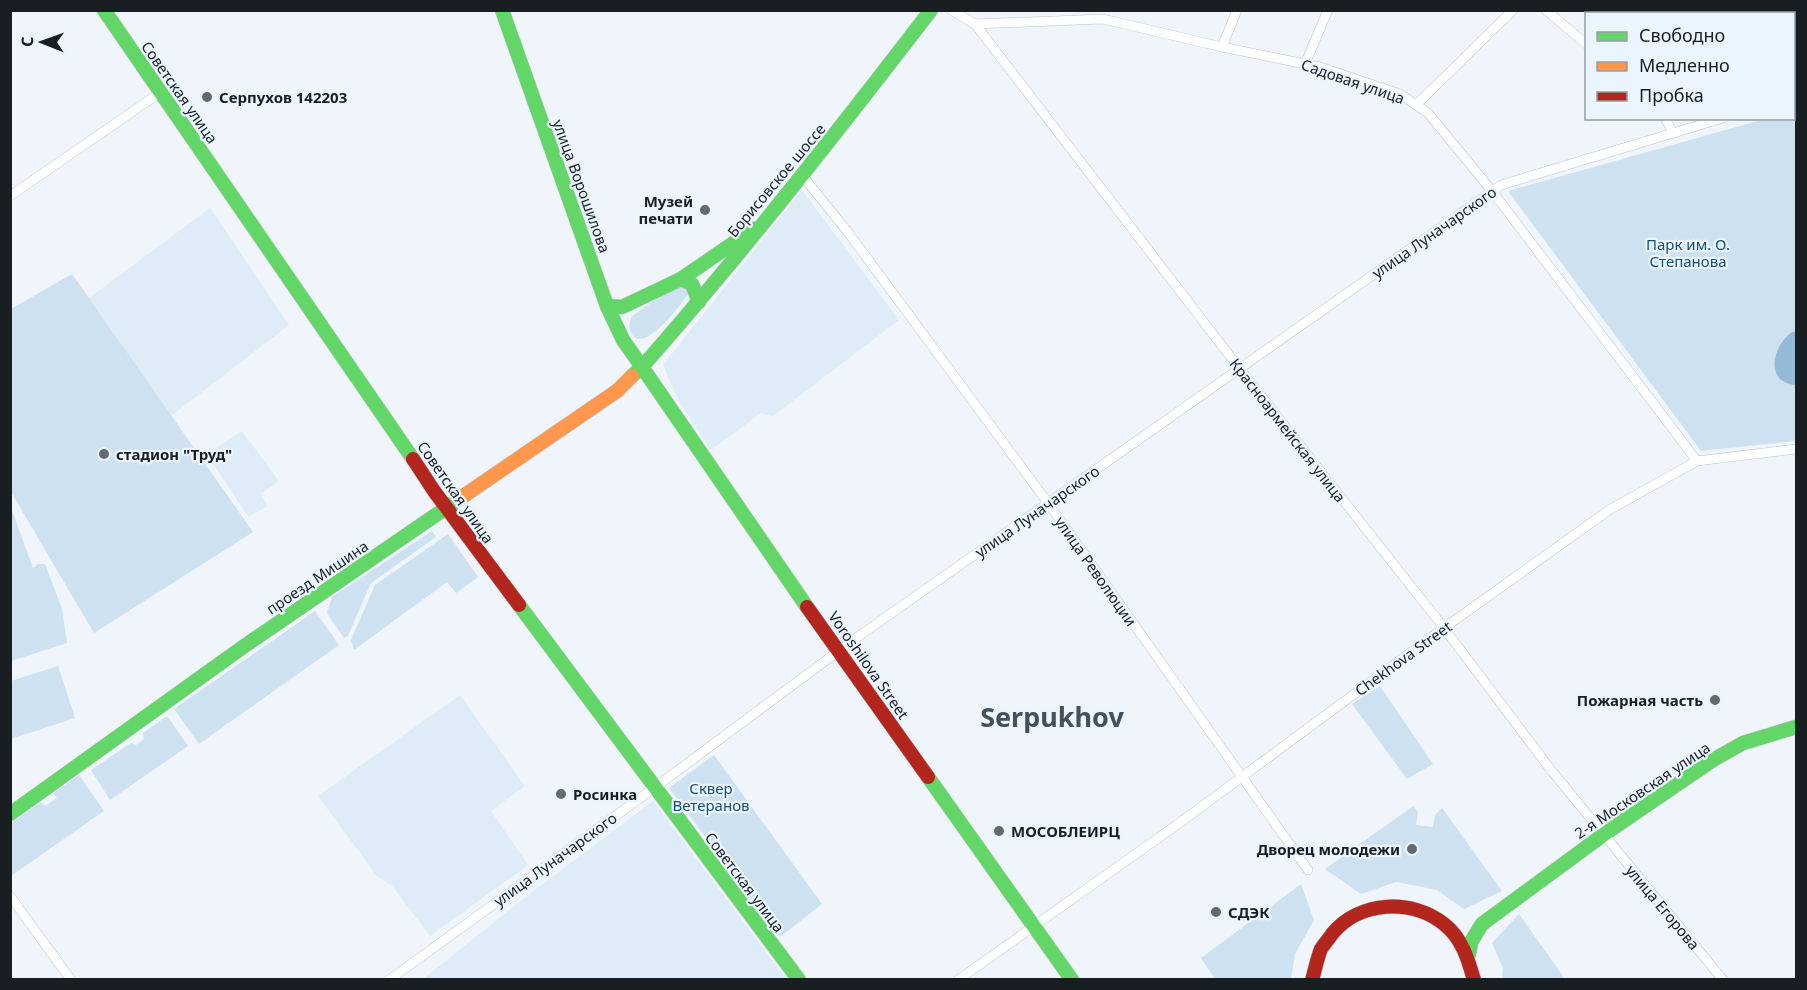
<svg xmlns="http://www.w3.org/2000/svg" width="1807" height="990" font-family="'Noto Sans',sans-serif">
<rect width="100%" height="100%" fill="#eff5fa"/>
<g fill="#deecf7">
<path d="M802,190L899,320L773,416L761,413L711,450L677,398L663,365Z"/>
<path d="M210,208L289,325L171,416L89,298Z"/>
<path d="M242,431L279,481L261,494L268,506L248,517L207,454Z"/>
<path d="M460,695L525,786L491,811L528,865L430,936L393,887L377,876L318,796Z"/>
<path d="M653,801L786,979H423L523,899Z"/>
</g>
<g fill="#cde1f1">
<path d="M1796,110V441L1701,451L1508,191L1765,119L1794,118V111Z"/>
<path d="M72,274L253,532L94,633L11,492V309Z"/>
<path d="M677,285L688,287L689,293C681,305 635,366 629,325L632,316Z"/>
<path d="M11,508L33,568L38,564H45L62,609L67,643L11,661Z"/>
<path d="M432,531L436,537L371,583L348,636L344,638L327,613L332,597Z"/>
<path d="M448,534L478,577L456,593L447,582L354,650L351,640L375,585Z"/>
<path d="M315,611L339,645L199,744L174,709Z"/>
<path d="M58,666L75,718L11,739V681Z"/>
<path d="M1380,686L1433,764L1407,779L1352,704Z"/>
<path d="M167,716L188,746L110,800L91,770L131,743L136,745L144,739L143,733Z"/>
<path d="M714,755L822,904L780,937L669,788Z"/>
<path d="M79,775L104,811L11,876V823L41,802L45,806L57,798L53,793Z"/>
<path d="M1413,806L1418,812L1416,825L1433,827L1435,815L1442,808L1502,891L1464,909L1437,890L1396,882L1361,894L1325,869Z"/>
<path d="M1301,884L1314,920L1295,954L1291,979H1215L1201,958Z"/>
<path d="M1519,914L1565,979H1502L1503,968L1492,943Z"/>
</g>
<path fill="#95bad7" d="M1792,332H1796V385C1764,383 1772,346 1792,332Z"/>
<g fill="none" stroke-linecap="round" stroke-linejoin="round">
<defs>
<g id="street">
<path d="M951,10L975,24L1103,19L1222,47L1320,67L1400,94L1428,113L1492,191L1697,461"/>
<path d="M1546,10L1586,44"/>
<path d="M975,24L1239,368L1444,628L1551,770L1723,980"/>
<path d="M1222,47L1237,10"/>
<path d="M1305,64L1328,10"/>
<path d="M1794,98L1796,97"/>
<path d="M1417,104L1513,10"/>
<path d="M1665,118L1673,133"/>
<path d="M801,174L847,231L1048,503L1308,870"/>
<path d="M10,196L161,92"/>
<path d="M10,896L71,980"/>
<path d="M389,980L654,788L859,636L1501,185L1723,118"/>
<path d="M958,980L1178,824L1444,628L1609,510L1697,461L1796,449"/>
</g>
<g id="fast">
<path d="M104,10L413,459"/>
<path d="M502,10L607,306L623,340L642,367L632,376"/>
<path d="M681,279L692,284L699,302"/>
<path d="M607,306L622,307L681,279L754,229"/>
<path d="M519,605L799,980"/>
<path d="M807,607L642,367C743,252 838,131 931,10"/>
<path d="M928,777L1072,980"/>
<path d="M10,814L243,647L465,495"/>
<path d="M1469,954L1471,942L1482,924L1603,835L1713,760L1743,743L1796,727"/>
</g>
<path id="slow" d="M465,495L617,391L632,376"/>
<g id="jam">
<path d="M413,459L434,491L519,605"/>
<path d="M807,607L928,777"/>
<path d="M1312,980C1315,970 1317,959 1321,949C1324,944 1329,939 1332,934C1359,901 1411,898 1444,924C1462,938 1468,959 1474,980"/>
</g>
</defs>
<use href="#street" stroke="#bec3c7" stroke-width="10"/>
<use href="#fast" stroke="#bec3c7" stroke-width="15"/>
<use href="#slow" stroke="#bec3c7" stroke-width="15"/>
<use href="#jam" stroke="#bec3c7" stroke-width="15"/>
<use href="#street" stroke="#fdfefe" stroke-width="9"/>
<use href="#fast" stroke="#63d668" stroke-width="14"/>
<use href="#slow" stroke="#ff974d" stroke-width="14"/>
<use href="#jam" stroke="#b3261e" stroke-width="14"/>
</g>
<g fill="#64696e" stroke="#eaf5ff" stroke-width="2">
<circle cx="207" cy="97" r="6"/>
<circle cx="705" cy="210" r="6"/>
<circle cx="104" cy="454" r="6"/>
<circle cx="1715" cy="700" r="6"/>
<circle cx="561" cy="794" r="6"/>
<circle cx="999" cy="831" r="6"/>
<circle cx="1412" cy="849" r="6"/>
<circle cx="1216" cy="912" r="6"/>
</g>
<g text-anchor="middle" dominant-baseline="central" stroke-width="4.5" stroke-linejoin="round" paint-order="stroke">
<g font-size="15" fill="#191e22" stroke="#eaf5ff">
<text transform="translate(1353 81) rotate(19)">Садовая улица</text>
<text transform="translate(180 92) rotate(55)">Советская улица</text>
<text transform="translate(776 180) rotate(-50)">Борисовское шоссе</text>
<text transform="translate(582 186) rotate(70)">улица Ворошилова</text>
<text transform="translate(1434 232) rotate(-35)">улица Луначарского</text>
<text transform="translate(1288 430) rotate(52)">Красноармейская улица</text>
<text transform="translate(456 492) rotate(55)">Советская улица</text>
<text transform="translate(1037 511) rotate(-35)">улица Луначарского</text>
<text transform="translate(1096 571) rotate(55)">улица Революции</text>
<text transform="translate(317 577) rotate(-34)">проезд Мишина</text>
<text transform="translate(1403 658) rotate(-36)">Chekhova Street</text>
<text transform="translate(869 665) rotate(55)">Voroshilova Street</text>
<text transform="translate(1642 790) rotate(-34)">2-я Московская улица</text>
<text transform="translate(555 859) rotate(-36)">улица Луначарского</text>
<text transform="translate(745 882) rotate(53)">Советская улица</text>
<text transform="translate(1663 907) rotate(50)">улица Егорова</text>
</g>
<g font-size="15" font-weight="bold" fill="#191e22" stroke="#eaf5ff" text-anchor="start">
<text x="219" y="97">Серпухов 142203</text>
<text x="693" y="201" text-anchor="end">Музей<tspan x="693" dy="17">печати</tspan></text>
<text x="116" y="454">стадион "Труд"</text>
<text x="1703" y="700" text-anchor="end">Пожарная часть</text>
<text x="573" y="794">Росинка</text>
<text x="1011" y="831">МОСОБЛЕИРЦ</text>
<text x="1400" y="849" text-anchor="end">Дворец молодежи</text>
<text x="1228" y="912">СДЭК</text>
</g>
<g font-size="15" fill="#144f76" stroke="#eaf5ff">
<text x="1688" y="244">Парк им. О.<tspan x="1688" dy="17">Степанова</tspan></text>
<text x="711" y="788">Сквер<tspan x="711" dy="17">Ветеранов</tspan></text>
</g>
<g font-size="27" font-weight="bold" fill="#45505a" stroke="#eaf5ff">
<text x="1052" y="716">Serpukhov</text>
</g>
</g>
<rect width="1807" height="990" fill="none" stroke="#191e22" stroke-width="24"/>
<rect x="1585" y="12" width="210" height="108" fill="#eaf5ff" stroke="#969fa7" stroke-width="1.5"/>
<rect x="1597" y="32" width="30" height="9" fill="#63d668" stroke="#969fa7" stroke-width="1.5"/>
<text x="1639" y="42" font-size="18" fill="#191e22">Свободно</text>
<rect x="1597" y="62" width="30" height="9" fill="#ff974d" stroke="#969fa7" stroke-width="1.5"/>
<text x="1639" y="72" font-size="18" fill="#191e22">Медленно</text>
<rect x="1597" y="92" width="30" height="9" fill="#b3261e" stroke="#969fa7" stroke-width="1.5"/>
<text x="1639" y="102" font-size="18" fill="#191e22">Пробка</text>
<g transform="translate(42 42) rotate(271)" stroke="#eaf5ff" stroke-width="4.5" paint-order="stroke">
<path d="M0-4.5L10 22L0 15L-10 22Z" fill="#191e22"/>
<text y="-9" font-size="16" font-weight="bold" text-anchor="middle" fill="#191e22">С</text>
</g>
</svg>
